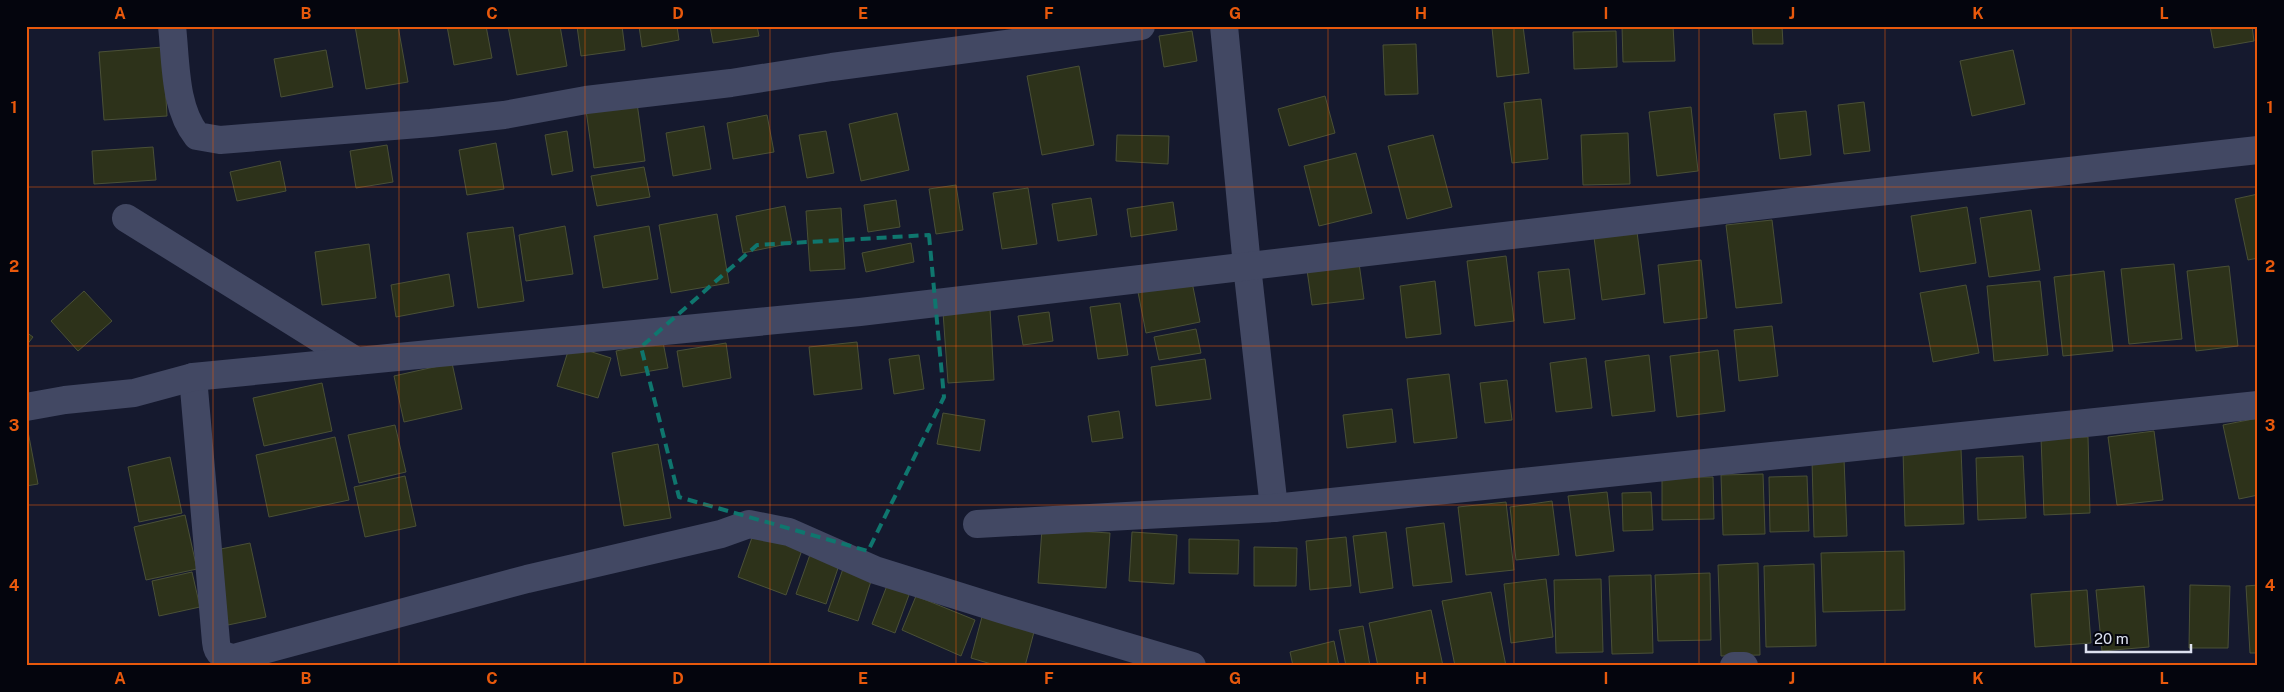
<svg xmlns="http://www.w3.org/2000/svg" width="2284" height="692" font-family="'Public Sans',sans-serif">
<rect width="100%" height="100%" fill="#15192e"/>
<g fill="#2d321a" stroke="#4a5037">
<path d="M355,26H398L408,82L366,89Z"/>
<path d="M447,26H486L492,58L454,65Z"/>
<path d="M508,26H560L567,66L517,75Z"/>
<path d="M577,26H622L625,50L581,56Z"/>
<path d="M639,26H677L679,40L642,47Z"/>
<path d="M710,26H757L759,36L713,43Z"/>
<path d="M1509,26H1523L1529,73L1497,77L1492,28Z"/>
<path d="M1622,26H1673L1675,61L1623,62Z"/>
<path d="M1752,26H1782L1783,44H1753Z"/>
<path d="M2210,26H2252L2254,41L2214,48Z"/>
<path d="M1192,31L1197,61L1164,67L1159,36Z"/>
<path d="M1616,31L1617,67L1574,69L1573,32Z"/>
<path d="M1416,44L1418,94L1385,95L1383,45Z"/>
<path d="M163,47L167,116L104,120L99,52Z"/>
<path d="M326,50L333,87L281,97L274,59Z"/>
<path d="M2013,50L2025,104L1972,116L1960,61Z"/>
<path d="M1079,66L1094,145L1042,155L1027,76Z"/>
<path d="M1325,96L1335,133L1289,146L1278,109Z"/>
<path d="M1541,99L1548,159L1512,163L1504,103Z"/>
<path d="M1864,102L1870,151L1844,154L1838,105Z"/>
<path d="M637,103L645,161L594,168L586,110Z"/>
<path d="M1691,107L1698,171L1657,176L1649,112Z"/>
<path d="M1806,111L1811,155L1780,159L1774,114Z"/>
<path d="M897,113L909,170L861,181L849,124Z"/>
<path d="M767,115L774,152L733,159L727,123Z"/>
<path d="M704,126L711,169L673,176L666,133Z"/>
<path d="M567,131L573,171L552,175L545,135Z"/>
<path d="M826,131L834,173L807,178L799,135Z"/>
<path d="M1628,133L1630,184L1583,185L1581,135Z"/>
<path d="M1117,135L1169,136L1168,164L1116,161Z"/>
<path d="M1433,135L1452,207L1407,219L1388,146Z"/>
<path d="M496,143L504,189L467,195L459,150Z"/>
<path d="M387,145L393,182L356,188L350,151Z"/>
<path d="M153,147L156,180L94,184L92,151Z"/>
<path d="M1356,153L1372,213L1319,226L1304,166Z"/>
<path d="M280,161L286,191L237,201L230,172Z"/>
<path d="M644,167L650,197L597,206L591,176Z"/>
<path d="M956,185L963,230L936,234L929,189Z"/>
<path d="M1028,188L1037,244L1002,249L993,193Z"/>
<path d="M2258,194V258L2248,260L2235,199Z"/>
<path d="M1091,198L1097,235L1058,241L1052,204Z"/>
<path d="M896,200L900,227L868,232L864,205Z"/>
<path d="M1173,202L1177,230L1131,237L1127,209Z"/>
<path d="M785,206L792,243L743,253L736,216Z"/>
<path d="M1967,207L1976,263L1920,272L1911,216Z"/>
<path d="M841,208L845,269L810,271L806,211Z"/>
<path d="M2031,210L2040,270L1989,277L1980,218Z"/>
<path d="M717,214L729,283L671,293L659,225Z"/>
<path d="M1772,220L1782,303L1736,308L1726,225Z"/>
<path d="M565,226L573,274L526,281L519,235Z"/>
<path d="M649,226L658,279L603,288L594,236Z"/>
<path d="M513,227L524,301L478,308L467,233Z"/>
<path d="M1637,232L1645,294L1602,300L1594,237Z"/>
<path d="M911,243L914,262L866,272L862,253Z"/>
<path d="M369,244L376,298L322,305L315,252Z"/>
<path d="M1506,256L1514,321L1475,326L1467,261Z"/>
<path d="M1701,260L1707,318L1664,323L1658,265Z"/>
<path d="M1359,263L1364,299L1312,305L1307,270Z"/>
<path d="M2174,264L2182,339L2129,344L2121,269Z"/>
<path d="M2229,266L2238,346L2196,351L2187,271Z"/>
<path d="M1569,269L1575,319L1544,323L1538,272Z"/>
<path d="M2104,271L2113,351L2063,356L2054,277Z"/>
<path d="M449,274L454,306L396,317L391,285Z"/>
<path d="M1191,277L1200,322L1146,333L1137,287Z"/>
<path d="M1435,281L1441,334L1406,338L1400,286Z"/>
<path d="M2040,281L2048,355L1994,361L1987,286Z"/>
<path d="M1966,285L1979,353L1933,362L1920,293Z"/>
<path d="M84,291L112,321L78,351L51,321Z"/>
<path d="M1120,303L1128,355L1098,359L1090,307Z"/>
<path d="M990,309L994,380L948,383L943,312Z"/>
<path d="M1049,312L1053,341L1023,345L1018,316Z"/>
<path d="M1772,326L1778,376L1739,381L1734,330Z"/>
<path d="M1196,329L1201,353L1159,360L1154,337Z"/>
<path d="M26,332L33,337L26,346Z"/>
<path d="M663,342L668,368L621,376L616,351Z"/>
<path d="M857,342L862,389L814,395L809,347Z"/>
<path d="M726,343L731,378L683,387L677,351Z"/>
<path d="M570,345L611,358L598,398L557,386Z"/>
<path d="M1718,350L1725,411L1677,417L1670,356Z"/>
<path d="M919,355L924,389L894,394L889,359Z"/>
<path d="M1649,355L1655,411L1612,416L1605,361Z"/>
<path d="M1586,358L1592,408L1556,412L1550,363Z"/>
<path d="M1205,359L1211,399L1156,406L1151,367Z"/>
<path d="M452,363L462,409L404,422L394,376Z"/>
<path d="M1449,374L1457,438L1414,443L1407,379Z"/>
<path d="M1507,380L1512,420L1485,423L1480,383Z"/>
<path d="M322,383L332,431L264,446L253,398Z"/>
<path d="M1392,409L1396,442L1347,448L1343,415Z"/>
<path d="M1119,411L1123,438L1092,442L1088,416Z"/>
<path d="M943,413L985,420L980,451L937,444Z"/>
<path d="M2258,418V495L2239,499L2223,425Z"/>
<path d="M26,421L38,484L26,486Z"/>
<path d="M395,425L406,472L359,483L348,435Z"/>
<path d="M2154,431L2163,500L2117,505L2108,437Z"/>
<path d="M335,437L349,500L269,517L256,455Z"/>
<path d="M2088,437L2090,513L2044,515L2041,438Z"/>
<path d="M658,444L671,518L624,526L612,453Z"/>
<path d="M1961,449L1964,524L1905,526L1903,450Z"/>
<path d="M2023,456L2026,518L1978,520L1976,458Z"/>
<path d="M170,457L182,513L139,522L128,467Z"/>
<path d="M1844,459L1847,536L1814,537L1812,460Z"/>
<path d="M1763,474L1765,534L1723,535L1721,475Z"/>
<path d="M405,476L416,526L365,537L354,487Z"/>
<path d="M1807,476L1809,531L1770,532L1769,477Z"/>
<path d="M1662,477H1713L1714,519L1662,520Z"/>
<path d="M1607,492L1614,551L1576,556L1568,496Z"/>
<path d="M1651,492L1653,530L1623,531L1622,493Z"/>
<path d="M1552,501L1559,555L1516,560L1510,507Z"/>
<path d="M1506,502L1514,570L1466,575L1458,507Z"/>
<path d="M185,515L197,569L146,580L134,527Z"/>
<path d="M1444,523L1452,582L1413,586L1406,528Z"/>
<path d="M1042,529L1110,533L1106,588L1038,583Z"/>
<path d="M754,532L802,550L786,595L738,577Z"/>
<path d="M1132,532L1177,535L1174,584L1129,581Z"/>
<path d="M1386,532L1393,588L1360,593L1353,536Z"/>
<path d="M1346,537L1351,586L1310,590L1306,541Z"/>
<path d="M1189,539L1239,540L1238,574L1189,573Z"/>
<path d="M250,543L266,617L228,625L211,551Z"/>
<path d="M1254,547L1297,548L1296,586H1254Z"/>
<path d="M812,549L841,559L826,604L796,594Z"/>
<path d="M1904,551L1905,610L1823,612L1821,553Z"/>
<path d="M1758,563L1760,655L1721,656L1718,565Z"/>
<path d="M1814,564L1816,646L1766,647L1764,566Z"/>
<path d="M844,566L873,575L858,621L828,611Z"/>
<path d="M192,572L200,607L159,616L152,581Z"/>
<path d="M1710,573L1711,640L1658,641L1655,575Z"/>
<path d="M1651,575L1653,653L1612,654L1609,576Z"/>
<path d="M1546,579L1553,637L1511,643L1504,584Z"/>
<path d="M1601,579L1603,652L1556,653L1554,580Z"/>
<path d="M888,583L910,592L895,633L872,624Z"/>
<path d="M2190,585L2230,586L2228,648H2189Z"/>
<path d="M2258,585V653H2250L2246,586Z"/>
<path d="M2144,586L2149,647L2102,651L2096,590Z"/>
<path d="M2087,590L2091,643L2035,647L2031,594Z"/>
<path d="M1491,592L1506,666H1455L1442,601Z"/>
<path d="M916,596L975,620L961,656L902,630Z"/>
<path d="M1431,610L1443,666H1378L1369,623Z"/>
<path d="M983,613L1035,628L1025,666H998L971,658Z"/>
<path d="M1363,626L1370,666H1346L1339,630Z"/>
<path d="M1334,641L1339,666H1293L1290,652Z"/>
</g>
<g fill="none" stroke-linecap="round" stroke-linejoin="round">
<g stroke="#424863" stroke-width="28">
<path d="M172,26C176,61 174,108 197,136L220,140L431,123L504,115L586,100L731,83L832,67L1141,26"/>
<path d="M1224,26L1247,266L1274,508"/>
<path d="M126,218L356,361"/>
<path d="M193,377L216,642C217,654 223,656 234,658L527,579L721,534L749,524L789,532L875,570L1000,609L1192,666"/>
<path d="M26,407L65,400L134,393L193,377L860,312L1842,196L2258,150"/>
<path d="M977,524L1274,508L2258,405"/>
<path d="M1734,666H1744"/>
</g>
</g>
<path fill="none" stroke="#0f766e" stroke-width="4" stroke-dasharray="10 6" stroke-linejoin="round" d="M929,235L944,397L868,551L679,497L641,347L757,245Z"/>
<path fill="none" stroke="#e8590c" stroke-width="1" stroke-opacity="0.55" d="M213,26V666M399,26V666M585,26V666M770,26V666M956,26V666M1142,26V666M1328,26V666M1514,26V666M1699,26V666M1885,26V666M2071,26V666M26,187H2258M26,346H2258M26,505H2258"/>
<rect width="2284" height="692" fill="none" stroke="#04050d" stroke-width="55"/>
<path d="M2086 644v8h105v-8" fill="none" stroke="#dde1f0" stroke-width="2.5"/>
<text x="2094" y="644" font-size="15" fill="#dde1f0" stroke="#04050d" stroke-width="4" paint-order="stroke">20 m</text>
<rect x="28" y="28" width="2228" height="636" fill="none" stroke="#e8590c" stroke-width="2"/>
<g font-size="16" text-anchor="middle" font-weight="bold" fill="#e8590c">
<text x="120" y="19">A</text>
<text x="306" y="19">B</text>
<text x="492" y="19">C</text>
<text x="678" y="19">D</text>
<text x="863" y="19">E</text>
<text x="1049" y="19">F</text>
<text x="1235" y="19">G</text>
<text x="1421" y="19">H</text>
<text x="1606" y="19">I</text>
<text x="1792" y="19">J</text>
<text x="1978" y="19">K</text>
<text x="2164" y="19">L</text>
<text x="14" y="113">1</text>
<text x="2270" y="113">1</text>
<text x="14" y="272">2</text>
<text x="2270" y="272">2</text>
<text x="14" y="431">3</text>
<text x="2270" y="431">3</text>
<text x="14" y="591">4</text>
<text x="2270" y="591">4</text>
<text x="120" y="684">A</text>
<text x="306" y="684">B</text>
<text x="492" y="684">C</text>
<text x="678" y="684">D</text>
<text x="863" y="684">E</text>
<text x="1049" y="684">F</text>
<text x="1235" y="684">G</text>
<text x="1421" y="684">H</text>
<text x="1606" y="684">I</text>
<text x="1792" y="684">J</text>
<text x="1978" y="684">K</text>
<text x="2164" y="684">L</text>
</g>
</svg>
